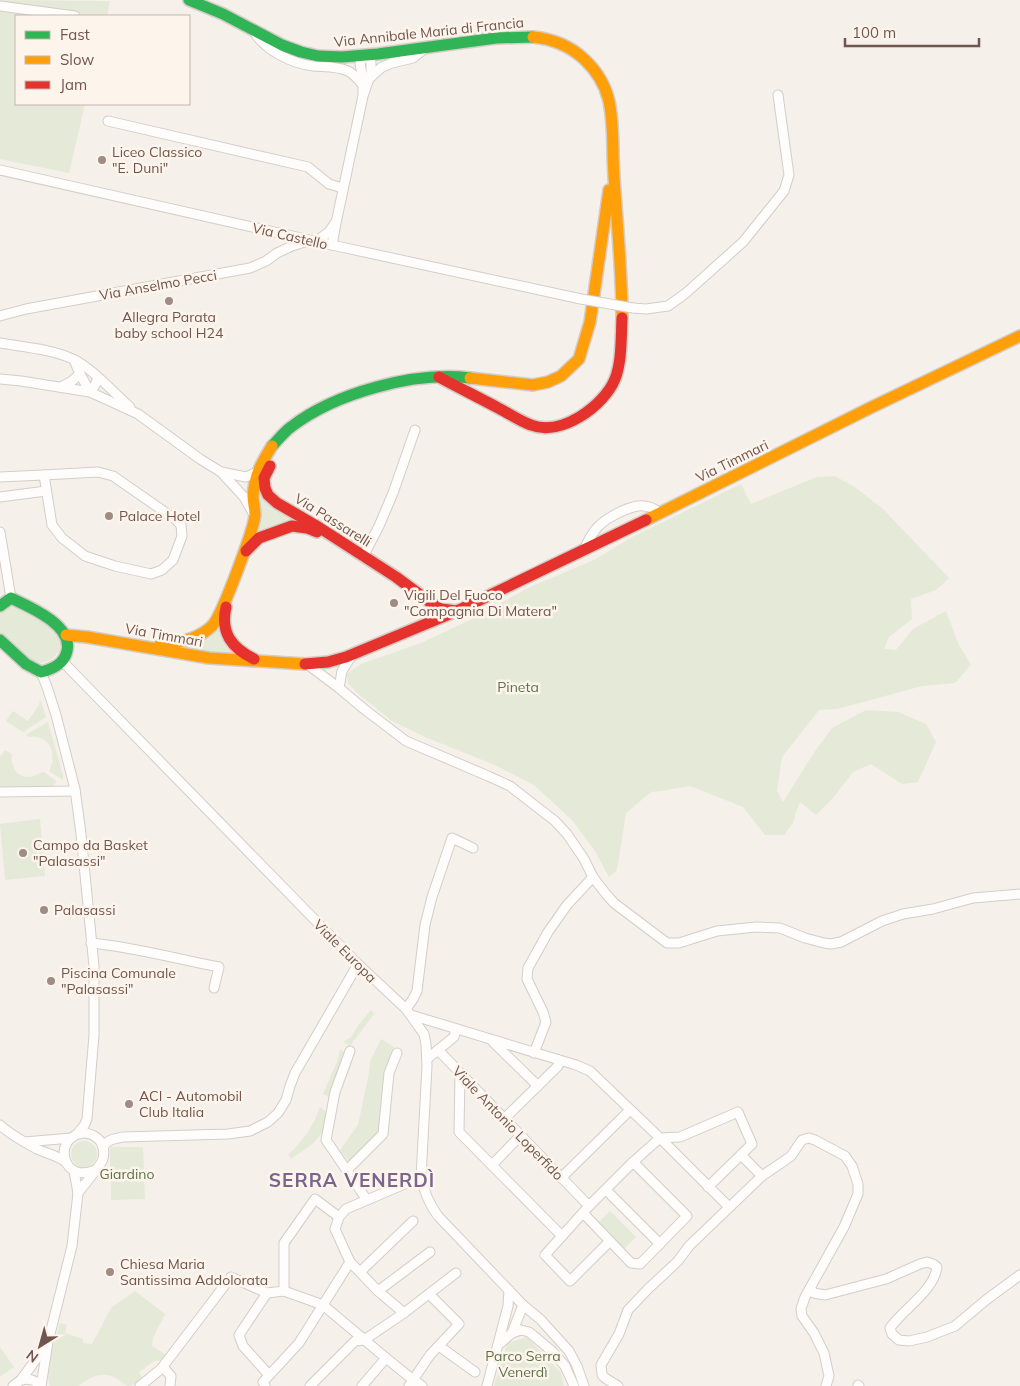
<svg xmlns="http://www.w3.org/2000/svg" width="1020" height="1386" font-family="Mulish,sans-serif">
<rect width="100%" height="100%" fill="#f5f0ea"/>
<g fill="#e4ead7">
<path d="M0,0L110,1L107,16H16V104H85L69,173L0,159Z"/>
<path d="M835,476L856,488L883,509L949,578L936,590L911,599L912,619L889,637L884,649L896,650L913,629L946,611L958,643L971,665L955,683L922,686L837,709L819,710L782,757L777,791L783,802L813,754L832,728L866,710L898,712L926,724L936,742L918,782L902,784L871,764L853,772L833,798L816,815L800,802L796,812L793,823L784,835H765L743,807L690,786L661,791L651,792L626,813L617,870L609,877L595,851L572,820L534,785L495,765L425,737L392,721L356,692L348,683L347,674L361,664L421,643L468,621L530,587L594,560L634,536L741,484L751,504L817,477Z"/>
<path d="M257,488L301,522L255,534Z"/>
<path d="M15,606C25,610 55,628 59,638C60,642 60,646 60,650C40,679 20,651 2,635L0,632V614L7,607Z"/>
<path d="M217,628L239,656L177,648Z"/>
<path d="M40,699L46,717L23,732L6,721L13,711L28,721L39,705Z"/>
<path d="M48,722L63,775V780L49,771C58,755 50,734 29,737L26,735Z"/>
<path d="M5,750L12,754C10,765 16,777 28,777C34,777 38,773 44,772L57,782L55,783L54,787H0V757Z"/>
<path d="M40,819L45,876L5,880L0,824Z"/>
<path d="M371,1010L374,1014L350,1046L343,1042L351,1037L360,1023Z"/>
<path d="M381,1039L394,1047L386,1067L379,1130L376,1136L349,1162L340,1150L358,1125L369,1073L370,1061Z"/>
<path d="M340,1049L345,1053L334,1079L329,1097L323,1094L337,1062Z"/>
<path d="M320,1107L327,1113C324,1140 311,1145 291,1159L288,1155C302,1142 314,1126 320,1107Z"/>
<circle cx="84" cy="1154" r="13"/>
<path d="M110,1147H143L145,1199L111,1200V1181H107V1169L110,1168Z"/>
<path d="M610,1211L636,1237L623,1250L597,1224Z"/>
<path d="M135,1291L165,1314L153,1338L152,1346L168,1356L164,1360L154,1361L139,1372L142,1377C139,1380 133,1386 129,1386C126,1386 122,1382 119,1380C105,1370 90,1376 79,1386H50C44,1369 55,1341 60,1323L67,1325L65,1333L83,1339V1343L92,1344L111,1308Z"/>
<path d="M527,1337L561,1373L564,1386H494L507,1343Z"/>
<path d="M0,1347L14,1367L0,1377Z"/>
</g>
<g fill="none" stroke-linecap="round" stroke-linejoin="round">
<defs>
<g id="street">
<path d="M0,6L75,16"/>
<path d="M256,35C269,52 291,63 313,66C324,67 337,66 348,71C354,74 358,79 362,84"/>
<path d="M370,78L374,74L382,67L392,63L413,58L423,50"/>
<path d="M108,121L308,167L329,184L343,188"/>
<path d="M0,170L332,245L581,299"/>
<path d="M315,242L329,232L335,223"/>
<path d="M332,245L336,223L363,96L371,73V63L369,58L364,56L360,63L363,81V96"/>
<path d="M633,308L646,309L668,306L686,293L743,242L784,191L789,175L778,95"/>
<path d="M0,316L26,309L250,268L266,261L277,253L292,246L308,241"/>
<path d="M0,343C24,347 51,349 73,359C93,369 113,392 130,407"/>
<path d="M80,374L90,392L95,385L98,378"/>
<path d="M0,379L21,381L90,392L138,414L200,459L221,472L244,497L253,513"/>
<path d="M61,387L72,381L80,374L74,360"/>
<path d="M98,472L113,476L175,519L181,525L182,536L173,560L162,570L151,574L115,566L85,556L62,538L52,525L44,475Z"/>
<path d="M221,472L246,477L257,472"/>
<path d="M0,477L44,475"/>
<path d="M0,497L46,491"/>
<path d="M0,532L11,598"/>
<path d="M584,550C587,543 590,536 596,529C604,519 625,508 638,506C646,505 654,508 660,513"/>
<path d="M363,557L379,526L393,493L415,430"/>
<path d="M62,661L358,964L406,1009L424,1034L426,1044L427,1066L421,1177C424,1192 429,1204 438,1216L523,1305L540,1319L569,1351L577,1366L584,1386"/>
<path d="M307,664L339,688L342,671L352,655"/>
<path d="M41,672L47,687L56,715L75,789L81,834L94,966V1035L87,1119L84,1126L77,1134"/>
<path d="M339,688L364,709L406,741L488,776L510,786L524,797L555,821L567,834L584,859L593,877L606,894L614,903L667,943H679L717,931L756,927L780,928L805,938L824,943L831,944L841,942L882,921L903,914L933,909L973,898L1020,894"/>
<path d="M0,792L75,791"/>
<path d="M91,943C134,947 176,959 219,967L214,988"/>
<path d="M406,1009L413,999L417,991L425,925L432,897L452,838L473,848"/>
<path d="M411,1015L576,1065L590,1071L660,1138L729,1207"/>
<path d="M493,1042L538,1086"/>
<path d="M438,1050L454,1037L456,1029"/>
<path d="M350,1051L335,1092L326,1140L367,1200"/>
<path d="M534,1053L546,1022L543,1012L527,979L528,968L548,932L567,905L593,877"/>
<path d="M427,1059L438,1050L589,1206"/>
<path d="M460,1073L459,1132L562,1236"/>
<path d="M504,1119L558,1066L559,1060"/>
<path d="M0,1125C11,1135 24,1142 37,1149C48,1154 56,1155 66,1162"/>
<path d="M25,1142L71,1138"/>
<path d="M103,1147C108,1139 114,1139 123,1137L228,1134L250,1131L268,1122L278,1113L286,1100L290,1086L295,1073L358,964"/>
<path d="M741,1155L762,1176L784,1161L791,1156L802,1140L809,1138L815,1140L845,1156L852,1166L858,1184V1194L844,1227L805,1297L801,1309L802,1316L814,1333L824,1353L829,1376L826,1386"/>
<path d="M492,1165L520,1136"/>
<path d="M347,1170L383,1134L389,1073L397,1053"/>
<path d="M561,1178L630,1110"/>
<path d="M606,1190L660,1244"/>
<path d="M78,1193C83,1186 102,1164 103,1159C105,1151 103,1142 97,1138C92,1134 85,1132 79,1134C53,1141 63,1184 95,1170"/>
<path d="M583,1213L631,1263L640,1264L687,1216L633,1162"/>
<path d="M609,1242L570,1281L545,1255L589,1206L633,1162L660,1138L680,1137L738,1112L752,1144L708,1187"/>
<path d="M360,1272L413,1221"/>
<path d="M810,1289L814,1293L825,1295L886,1279L920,1264L927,1262L933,1264L937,1267C934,1291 903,1309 890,1328L892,1334L899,1340L909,1341L927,1337L955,1326L986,1300L1020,1275"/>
<path d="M284,1291L323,1305L386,1358L412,1379L422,1386"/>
<path d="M378,1291L430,1252"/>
<path d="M267,1293L284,1291V1243L315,1199L339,1217"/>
<path d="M267,1293L239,1335L243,1346L269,1375"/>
<path d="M404,1313L378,1291L350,1262L335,1229L339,1217L346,1209L421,1177"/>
<path d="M512,1333L521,1330L529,1332L553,1352L565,1366L574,1386"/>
<path d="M498,1345L512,1333L523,1305"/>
<path d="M439,1346L475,1372"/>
<path d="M163,1367L171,1376L170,1386"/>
<path d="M21,1380C30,1378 34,1380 41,1386"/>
<path d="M858,1385L859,1386"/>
<path d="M13,1386L21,1380L47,1344"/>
<path d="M41,1386L48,1342L72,1246L78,1193L74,1171"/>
<path d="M140,1386L161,1369L231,1277L267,1293"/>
<path d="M265,1386L263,1382L299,1343L350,1262"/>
<path d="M310,1386L355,1341L364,1340L404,1313L456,1273"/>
<path d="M362,1386L386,1358"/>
<path d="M409,1386L430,1355L459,1324L429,1294"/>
<path d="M487,1386L508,1306L509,1290"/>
<path d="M618,1386L605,1378L602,1375L601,1365L619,1334L628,1310L648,1289L678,1261L689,1246L762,1176"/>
</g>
<g id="fast">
<path d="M189,0L223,14L282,45L301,52L318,56L342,57L378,54L496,38L533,37"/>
<path d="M272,446C278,440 284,432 291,427C335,393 415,371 470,378"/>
<path d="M0,606L11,598C30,607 73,625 67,651C64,664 53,669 41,672L26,664L0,640"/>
</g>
<g id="slow">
<path d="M533,37C553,39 569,45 584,59C613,86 612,114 613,150C613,164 614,178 615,192C618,234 622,276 622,318"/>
<path d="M470,378L533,385L548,382L561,376L579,359L590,322L609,190"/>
<path d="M646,520L870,408L1020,336"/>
<path d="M66,635L87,637L209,658L305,664"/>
<path d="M159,646C178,642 198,640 212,626C222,616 254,529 255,515C255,508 253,502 253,496C255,474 261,464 272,446"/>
</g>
<g id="jam">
<path d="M439,377C459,388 480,398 500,409C510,414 520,421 531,425C561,437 604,406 615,379C622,362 621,336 622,318"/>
<path d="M270,466L264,478L265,488L268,495L277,503L320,528L396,577L434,605L441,609L456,611"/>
<path d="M246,551L259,538L292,526L307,528L317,532"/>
<path d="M226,607C220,633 232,648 254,659"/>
<path d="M305,664L328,662L346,657L457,611L646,520"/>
</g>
</defs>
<use href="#street" stroke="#d4cdc9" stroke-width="11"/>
<use href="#fast" stroke="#d4ccc7" stroke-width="14"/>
<use href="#slow" stroke="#d4ccc7" stroke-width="14"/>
<use href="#jam" stroke="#d4ccc7" stroke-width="14"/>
<use href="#street" stroke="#fefdfc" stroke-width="9"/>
<use href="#fast" stroke="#30b455" stroke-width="11"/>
<use href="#slow" stroke="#ff9f0a" stroke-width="11"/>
<use href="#jam" stroke="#e5322d" stroke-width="11"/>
<defs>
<path id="street-bridge" d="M581,299L633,308"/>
</defs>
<use href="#street-bridge" stroke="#d4cdc9" stroke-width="11" stroke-linecap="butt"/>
<use href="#street-bridge" stroke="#fefdfc" stroke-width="9"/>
</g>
<g fill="#9f8c85" stroke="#fdf4ec" stroke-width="2">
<circle cx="102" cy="160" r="5"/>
<circle cx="169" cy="301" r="5"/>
<circle cx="109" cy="516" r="5"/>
<circle cx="394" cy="603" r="5"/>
<circle cx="23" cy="853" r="5"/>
<circle cx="44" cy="910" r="5"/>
<circle cx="51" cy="981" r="5"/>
<circle cx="129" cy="1104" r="5"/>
<circle cx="110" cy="1272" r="5"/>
</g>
<g text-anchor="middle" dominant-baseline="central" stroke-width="5" stroke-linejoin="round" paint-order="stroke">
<g font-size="14" fill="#70564e" stroke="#fdf4ec">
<text transform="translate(429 32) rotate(-6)">Via Annibale Maria di Francia</text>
<text transform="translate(290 236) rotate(13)">Via Castello</text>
<text transform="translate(158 285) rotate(-10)">Via Anselmo Pecci</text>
<text transform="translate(732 461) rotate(-26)">Via Timmari</text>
<text transform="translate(333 520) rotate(32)">Via Passarelli</text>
<text transform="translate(164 635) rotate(10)">Via Timmari</text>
<text transform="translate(345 951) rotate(45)">Viale Europa</text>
<text transform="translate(508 1123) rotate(46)">Viale Antonio Loperfido</text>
</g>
<g font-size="14" fill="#70564e" stroke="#fdf4ec" text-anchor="start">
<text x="112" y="152">Liceo Classico<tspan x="112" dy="16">"E. Duni"</tspan></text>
<text x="169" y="317" text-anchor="middle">Allegra Parata<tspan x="169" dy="16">baby school H24</tspan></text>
<text x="119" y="516">Palace Hotel</text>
<text x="404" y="595">Vigili Del Fuoco<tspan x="404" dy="16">"Compagnia Di Matera"</tspan></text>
<text x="33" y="845">Campo da Basket<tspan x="33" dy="16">"Palasassi"</tspan></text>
<text x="54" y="910">Palasassi</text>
<text x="61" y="973">Piscina Comunale<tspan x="61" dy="16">"Palasassi"</tspan></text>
<text x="139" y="1096">ACI - Automobil<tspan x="139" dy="16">Club Italia</tspan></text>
<text x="120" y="1264">Chiesa Maria<tspan x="120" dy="16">Santissima Addolorata</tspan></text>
</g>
<g font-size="14" fill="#5b7448" stroke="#fdf4ec">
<text x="518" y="687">Pineta</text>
<text x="127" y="1174">Giardino</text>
<text x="523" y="1356">Parco Serra<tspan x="523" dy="16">Venerdì</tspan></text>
</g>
<g font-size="19" font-weight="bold" letter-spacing="1" fill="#7a668c" stroke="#fdf4ec">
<text x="352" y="1180">SERRA VENERDÌ</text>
</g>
</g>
<rect x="15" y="15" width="175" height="90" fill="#fdf4ec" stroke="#c5b5ad"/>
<rect x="25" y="31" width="25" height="8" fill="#30b455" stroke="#c5b5ad"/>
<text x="60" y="40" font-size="15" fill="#70564e">Fast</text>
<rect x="25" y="56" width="25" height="8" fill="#ff9f0a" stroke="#c5b5ad"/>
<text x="60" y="65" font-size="15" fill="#70564e">Slow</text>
<rect x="25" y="81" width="25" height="8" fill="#e5322d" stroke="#c5b5ad"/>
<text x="60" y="90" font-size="15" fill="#70564e">Jam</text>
<g transform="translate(40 1346) rotate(217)" stroke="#fdf4ec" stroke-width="4" paint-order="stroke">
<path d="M0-4L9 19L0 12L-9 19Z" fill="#70564e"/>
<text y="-8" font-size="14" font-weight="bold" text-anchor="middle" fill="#70564e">N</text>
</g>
<path d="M845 38v8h134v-8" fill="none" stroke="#70564e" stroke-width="2.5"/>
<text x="852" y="38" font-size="15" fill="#70564e" stroke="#fdf4ec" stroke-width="4" paint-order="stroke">100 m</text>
</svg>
